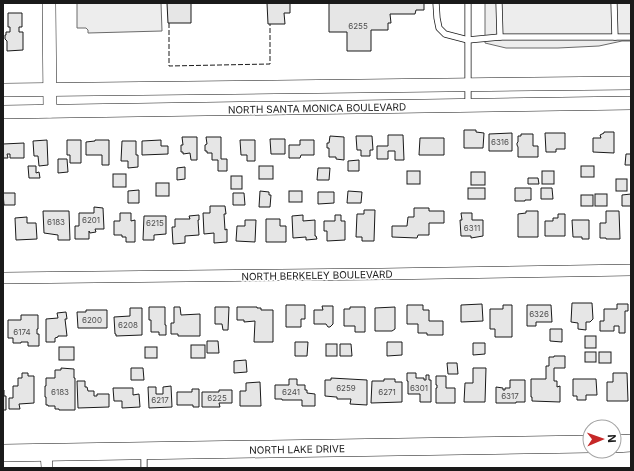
<svg xmlns="http://www.w3.org/2000/svg" width="634" height="471" font-family="Inter,sans-serif">
<rect width="100%" height="100%" fill="#fff"/>
<g fill="#ededed" stroke="#6a6a6a">
<path d="M77,3H161L162,31L88,33V30L86,28H77Z"/>
<path d="M485,3H631V41H622L599,46L558,48H506L485,43Z"/>
</g>
<g fill="#e6e6e6" stroke="#1a1a1a">
<path d="M167,3H191V23H168Z"/>
<path d="M267,3H290V13H284L285,24H268Z"/>
<path d="M329,3H424V10H416L415,14H390L391,23H388V30H371V51H347V32H329Z"/>
<path d="M8,13H22V27H19V32H23V50L7,51V41L5,39V35H6V32H10V27H8Z"/>
<path d="M464,130H476V132L484,133L483,148H464Z"/>
<path d="M604,132H614V153L593,152V138H601L600,135L604,133Z"/>
<path d="M512,133V151H489V134Z"/>
<path d="M545,133H565V149H556V152H546Z"/>
<path d="M521,134H533V146H538V157H518V147L517,145V143L518,142V136H521Z"/>
<path d="M388,135H403L404,160H395V151H388V159H377V146H388Z"/>
<path d="M330,136L344,137V160L336,159V157H329V148H327V143H329Z"/>
<path d="M356,136H372L373,150H370V156H361V150H357Z"/>
<path d="M182,137H197V160H191L190,153L183,154V152H181V145H183Z"/>
<path d="M206,137H221V159H227V171H218V160H212V153H207V151H205V145L207,144Z"/>
<path d="M420,138H444V155H419Z"/>
<path d="M270,139H285V154H271Z"/>
<path d="M47,140L48,165L39,166L38,156H34L33,141Z"/>
<path d="M67,140H81V163H70V155H67Z"/>
<path d="M95,140H109V165H102V155H86V142L95,141Z"/>
<path d="M161,140V146H168V154L142,155V141Z"/>
<path d="M240,140H255V161H247V155H241Z"/>
<path d="M300,140H314V155H301L300,158H289V145H300Z"/>
<path d="M122,141H136V155H138V167L128,168V161H121Z"/>
<path d="M24,143V158H10V154H7L8,158H3V144Z"/>
<path d="M626,154H631V165H625Z"/>
<path d="M58,159H67L68,172L58,173Z"/>
<path d="M359,160V171H348V161Z"/>
<path d="M28,166H36V173L39,172L40,178H29Z"/>
<rect x="259" y="166" width="14" height="13"/>
<rect x="581" y="166" width="13" height="11"/>
<path d="M185,167V179L177,180V168Z"/>
<path d="M318,168H330L329,180H317Z"/>
<rect x="407" y="171" width="13" height="13"/>
<rect x="542" y="171" width="12" height="13"/>
<rect x="471" y="172" width="14" height="13"/>
<rect x="113" y="174" width="13" height="13"/>
<rect x="231" y="176" width="11" height="13"/>
<path d="M528,178H538L539,184H528Z"/>
<rect x="616" y="179" width="11" height="12"/>
<rect x="156" y="183" width="13" height="13"/>
<rect x="468" y="188" width="17" height="11"/>
<path d="M515,188H531V200H525V201H515Z"/>
<path d="M541,188H552L553,199H541Z"/>
<path d="M139,190V203H128V191Z"/>
<path d="M260,191L269,192V195H271L270,207H259Z"/>
<rect x="289" y="191" width="13" height="11"/>
<path d="M348,191L362,192L361,203H347Z"/>
<path d="M318,192H334V203L318,204Z"/>
<path d="M3,193H15V205H4Z"/>
<path d="M233,193H244L245,205H233Z"/>
<rect x="595" y="194" width="12" height="12"/>
<path d="M631,194V206H622V195Z"/>
<rect x="581" y="195" width="12" height="11"/>
<path d="M210,206H225L226,214H224L225,230L227,229V242L214,243V233L204,234L203,213H210Z"/>
<path d="M94,207L103,208L104,229H95L96,232L90,233L89,231V239H75V226H79V213H94Z"/>
<path d="M414,208H429V211H444V223H429V235H418L417,238L392,237V226H407L408,217H414Z"/>
<path d="M364,210H375L374,241H362V237H356L357,214H364Z"/>
<path d="M43,211H69L70,240H58V235L44,233Z"/>
<path d="M526,211H538V237H518V214L526,213Z"/>
<path d="M606,211H619L620,239H606V238H600V223H606Z"/>
<path d="M120,213H131V221L135,220V242H126V237H122V235H114V221H120Z"/>
<path d="M461,213H472V220H483V236L471,238V236H461L460,220H462Z"/>
<path d="M558,214H565V236H545V221H553V218H558Z"/>
<path d="M199,215V220H198L199,235L185,236V243L173,244L172,227H175V219H190L189,216Z"/>
<path d="M303,215V221L315,220V236H316L317,239L306,240V237L293,238L292,216Z"/>
<path d="M335,215H341V221H345V240L327,241V231H324V221H335Z"/>
<path d="M144,216H166V234L154,235V240H143Z"/>
<path d="M27,217V223H36L37,239L16,240L15,218Z"/>
<path d="M266,219H280V226H286V242H266Z"/>
<path d="M245,220H256L255,242L236,241L237,226H245Z"/>
<path d="M572,220H589V239H582V237H573Z"/>
<path d="M572,303H592L593,319L590,322H586V330L578,329V323L571,322Z"/>
<path d="M482,304L483,321L461,322V305Z"/>
<path d="M617,304H628V311H625V333H619V326H614V331H600V321H604V309H617Z"/>
<path d="M286,305H305V319H301V327H286Z"/>
<path d="M407,305H423V310H429V321H443V335H427V333H418V324H407Z"/>
<path d="M503,305H512V337H495V329H490V309H503Z"/>
<path d="M527,305H551L552,322H536V326H527Z"/>
<path d="M322,306H333V324L330,327H328L326,324H314V310H323Z"/>
<path d="M149,307H165V325H166V335H159V332H151V320H149Z"/>
<path d="M174,307H180L181,315L200,314V336H178V334H171V323H174Z"/>
<path d="M215,307H229L228,330H223L222,324H215Z"/>
<path d="M237,307H257V308H261V310H273V342H254L255,321L244,322V320H237Z"/>
<path d="M350,307H365V332H355V326H344V309H350Z"/>
<path d="M395,307V329L392,331H375V308Z"/>
<path d="M130,308H142V335L116,336V334H115L114,317L130,316Z"/>
<path d="M86,310H107V328H78L77,312H86Z"/>
<path d="M66,312L67,319H65L67,336H58V337L55,338V342H46V319L58,318L57,313Z"/>
<path d="M21,315H38V329H37V334H39V346H28V342H21V343H13V338H8V320H21Z"/>
<path d="M550,329H562V342L550,341Z"/>
<rect x="585" y="336" width="11" height="12"/>
<path d="M207,341H218L219,353H207Z"/>
<path d="M295,342H308L307,356H295Z"/>
<path d="M387,342H402V355L387,356Z"/>
<path d="M473,343H485V354L473,355Z"/>
<rect x="326" y="344" width="11" height="12"/>
<path d="M340,344H351L352,356H340Z"/>
<rect x="191" y="345" width="14" height="13"/>
<rect x="59" y="347" width="15" height="13"/>
<rect x="145" y="347" width="12" height="11"/>
<rect x="585" y="352" width="11" height="10"/>
<rect x="599" y="352" width="12" height="11"/>
<path d="M554,356H565V368H554V381H557V387L560,386V402L532,401V397H531V379H546V366H549V357H554Z"/>
<path d="M246,360L247,372L234,373V361Z"/>
<path d="M447,363H457L458,374H448Z"/>
<path d="M61,368L74,369V378H75V410H59V409H55V406H48V405H46V397H45V386H46V378H55V370H61Z"/>
<path d="M131,368H143L144,380H131Z"/>
<path d="M473,368H486L485,402H464L465,383H473Z"/>
<path d="M22,373H28V376H34V403L19,404L20,409H9V398H13V386H18V378H22Z"/>
<path d="M407,373H416V378H424V380H426V375H429V380H431V402H420V394H408V381H407Z"/>
<path d="M613,373H627L628,401H607V382H613Z"/>
<path d="M436,376H446V388H455V403H436V388H437V385H436Z"/>
<path d="M331,378L367,380V405L350,404L351,399H337V397H336L325,396V380H331Z"/>
<path d="M289,379H297V385H305V390H307V393L315,394V406H302V400H282V399H275V385H289Z"/>
<path d="M384,379H395V382H402V402L371,403L372,381H384Z"/>
<path d="M573,379H596L597,395H586V400H577V396H573Z"/>
<path d="M510,380H525V402H516V403H496V387L503,388V390H505V388H510Z"/>
<path d="M77,381H85V387H87L88,391H94V396H97V394H109V407L78,408Z"/>
<path d="M260,382L261,406H240V391H246V383Z"/>
<path d="M171,386L172,407L149,408L148,387H156V394H163V387Z"/>
<path d="M113,388H133V395L139,394L140,407L122,408V401H114Z"/>
<path d="M192,389H199V407H193V405H177V392H192Z"/>
<path d="M3,390H4V396H6V410H3Z"/>
<path d="M219,390H232V403H219L220,407H202V392H219Z"/>
</g>
<g fill="none" stroke-linecap="round" stroke-linejoin="round">
<defs>
<g id="service">
<path d="M436,3L437,18L439,28L445,34L468,40L500,37H615L614,3"/>
<path d="M468,3V106"/>
<path d="M499,3L500,37"/>
<path d="M615,37H631"/>
<path d="M144,453V468"/>
</g>
<g id="minor">
<path d="M3,278L382,274L631,270"/>
<path d="M46,452L47,468"/>
</g>
<g id="tertiary">
<path d="M49,3L50,111"/>
<path d="M3,90L631,83"/>
<path d="M3,112L631,103"/>
</g>
<g id="primary">
<path d="M614,444L631,443"/>
<path d="M3,453L590,444"/>
</g>
</defs>
<use href="#service" stroke="#1a1a1a" stroke-width="7"/>
<use href="#minor" stroke="#1a1a1a" stroke-width="12"/>
<use href="#tertiary" stroke="#1a1a1a" stroke-width="14"/>
<use href="#primary" stroke="#1a1a1a" stroke-width="18"/>
<use href="#service" stroke="#fff" stroke-width="5.5"/>
<use href="#minor" stroke="#fff" stroke-width="11"/>
<use href="#tertiary" stroke="#fff" stroke-width="13"/>
<use href="#primary" stroke="#fff" stroke-width="17"/>
<path stroke="#1a1a1a" stroke-width="1" stroke-dasharray="5 2" stroke-linecap="butt" d="M169,23V66L270,64V24"/>
</g>
<g text-anchor="middle" dominant-baseline="central" stroke-width="3" stroke-linejoin="round" paint-order="stroke">
<g font-size="8" fill="#4d4d4d">
<text x="358" y="26">6255</text>
<text x="500" y="142">6316</text>
<text x="91" y="220">6201</text>
<text x="56" y="222">6183</text>
<text x="155" y="223">6215</text>
<text x="472" y="228">6311</text>
<text x="539" y="314">6326</text>
<text x="92" y="320">6200</text>
<text x="128" y="325">6208</text>
<text x="22" y="332">6174</text>
<text x="346" y="388">6259</text>
<text x="419" y="388">6301</text>
<text x="60" y="392">6183</text>
<text x="291" y="392">6241</text>
<text x="387" y="392">6271</text>
<text x="510" y="396">6317</text>
<text x="217" y="398">6225</text>
<text x="160" y="400">6217</text>
</g>
<g font-size="10" fill="#1a1a1a" stroke="#fff">
<text transform="translate(317 108) rotate(-1)">NORTH SANTA MONICA BOULEVARD</text>
<text transform="translate(317 275) rotate(-1)">NORTH BERKELEY BOULEVARD</text>
<text transform="translate(297 449) rotate(-1)">NORTH LAKE DRIVE</text>
</g>
</g>
<rect width="634" height="471" fill="none" stroke="#1a1a1a" stroke-width="8"/>
<g transform="translate(602 439) rotate(88)"><circle r="19" fill="#ffffff" stroke="#a3a3a3"/>
<path d="M0-3L7 15L0 10L-7 15Z" fill="#c62828"/>
<text y="-6" font-size="11" font-weight="bold" text-anchor="middle" fill="#1a1a1a">N</text>
</g>
</svg>
